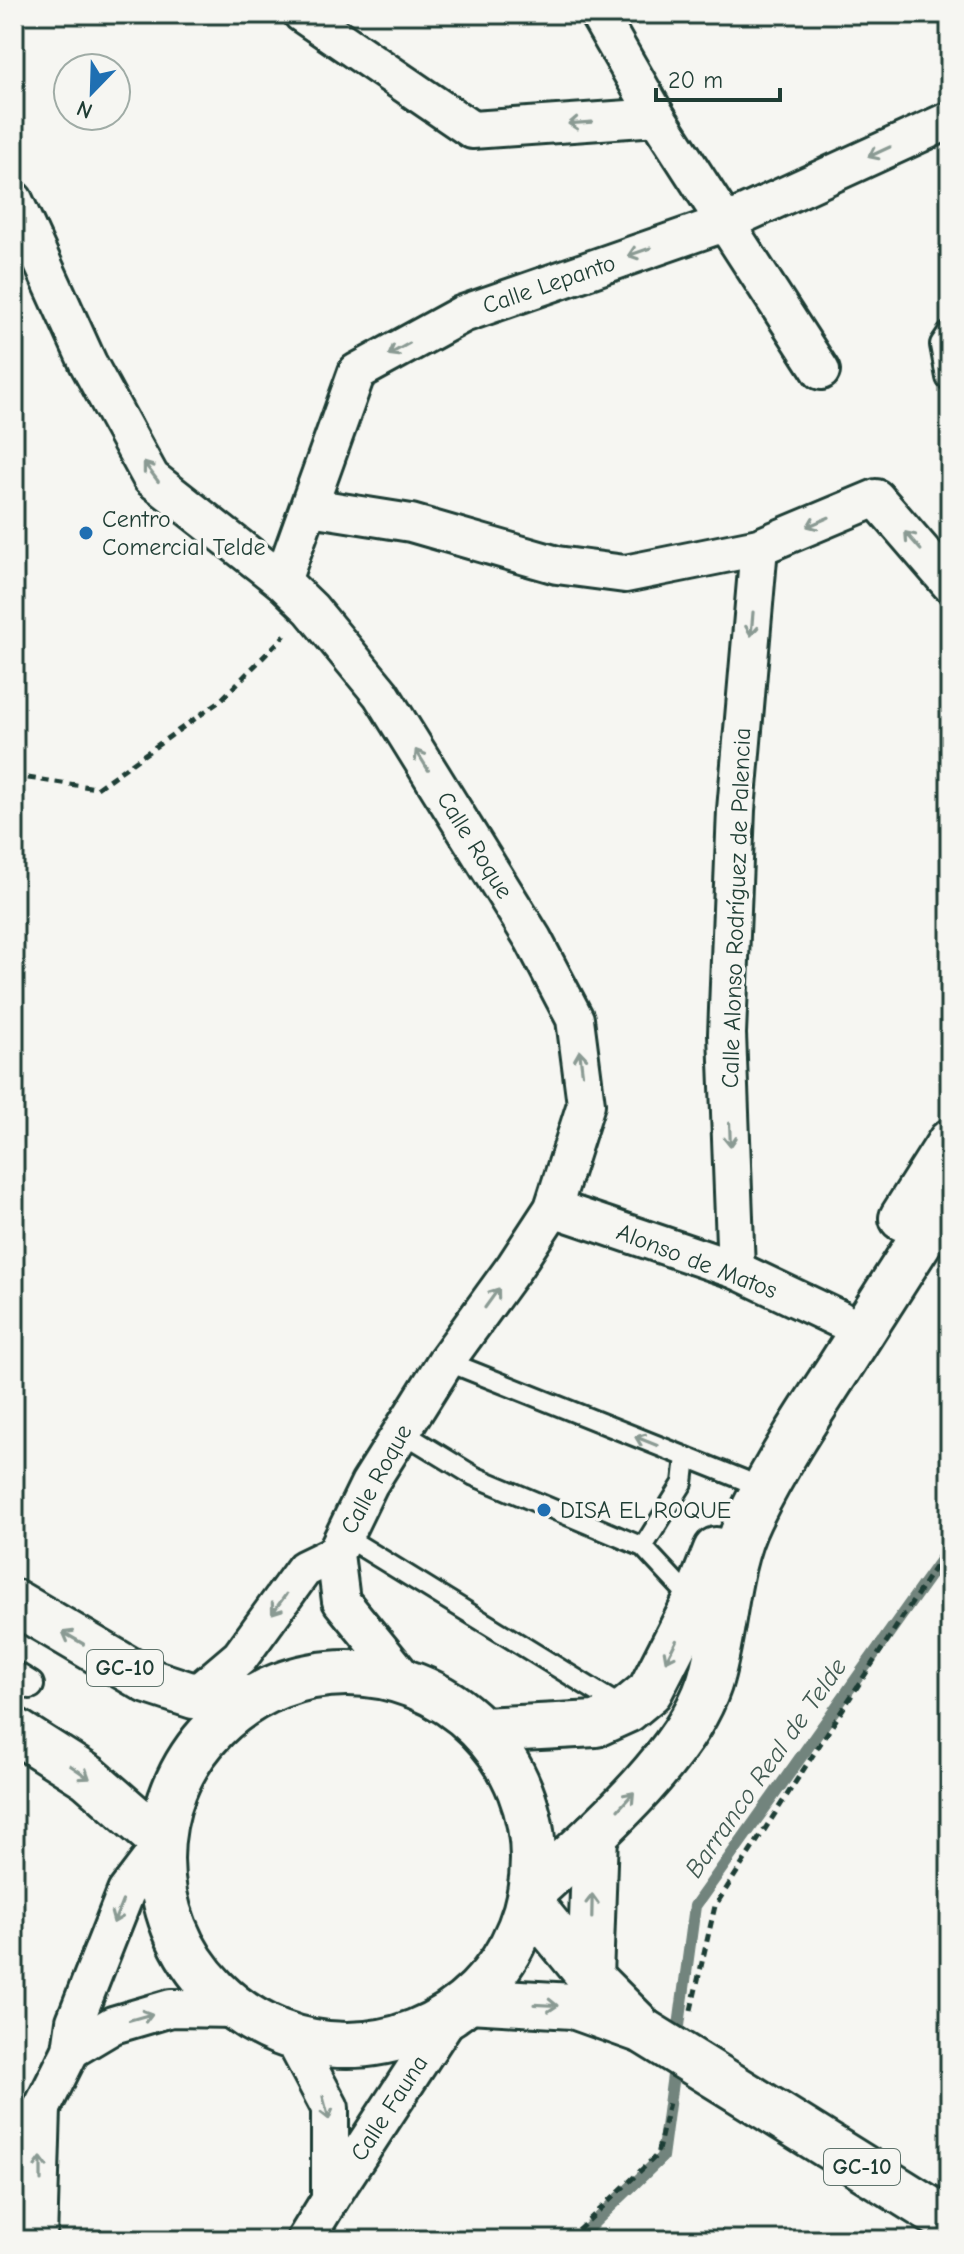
<svg xmlns="http://www.w3.org/2000/svg" width="964" height="2254" font-family="'Comic Neue',sans-serif">
<rect width="100%" height="100%" fill="#f6f6f2"/>
<filter id="ink" filterUnits="userSpaceOnUse"><feTurbulence type="fractalNoise" baseFrequency=".0125" numOctaves="2"/><feDisplacementMap in="SourceGraphic" scale="16" xChannelSelector="R" yChannelSelector="G"/><feConvolveMatrix kernelMatrix="1 2 1 2 8 2 1 2 1" color-interpolation-filters="sRGB"/></filter>
<g filter="url(#ink)">
<g fill="none" stroke-linecap="round" stroke-linejoin="round">
<g stroke="#72847d" stroke-width="12">
<path d="M677,2041L695,1906L950,1547"/>
<path d="M576,2240L662,2157L675,2060"/>
</g>
<defs>
<g id="service">
<path d="M446,1361L744,1480"/>
<path d="M402,1432L474,1476L643,1547L695,1603"/>
<path d="M344,1536L625,1709"/>
<path d="M643,1547L683,1483L686,1457"/>
</g>
<g id="pedestrian">
<path d="M950,336L944,345L950,377"/>
<path d="M14,1675L30,1685"/>
</g>
<g id="minor">
<path d="M302,14L472,130L657,117"/>
<path d="M598,14L657,117L821,371"/>
<path d="M14,200L88,363L151,478L282,581L311,609L381,694L533,939L575,1019L586,1104L553,1208L515,1266L446,1361L369,1484L335,1554L341,1601L406,1681"/>
<path d="M310,507L411,523L557,565L625,574L759,547L876,498L950,584"/>
<path d="M282,581L357,372L463,314L727,222L950,120"/>
<path d="M553,1208L736,1270L839,1319"/>
<path d="M736,1270L727,1034L736,810L759,547"/>
<path d="M194,1696L240,1657L304,1569L335,1554"/>
<path d="M293,2038L330,2108V2199L305,2240"/>
<path d="M71,2050L113,2025L171,2008L236,2009"/>
<path d="M14,2143L42,2108L71,2050L75,2021L126,1892L160,1847"/>
<path d="M330,2199L448,2018"/>
<path d="M38,2240L42,2108"/>
</g>
<g id="tertiary">
<path d="M902,1218L950,1142"/>
<path d="M483,1730L596,1724L627,1710L650,1691L695,1603L716,1550"/>
<path d="M530,1894C588,1841 684,1759 709,1684C726,1630 724,1570 749,1519C775,1466 807,1417 839,1368C876,1310 913,1252 950,1194"/>
</g>
<g id="primary">
<path d="M14,1602L148,1681L194,1696L249,1698"/>
<circle cx="347" cy="1859" r="186"/>
<path d="M14,1730L88,1777L160,1840"/>
<path d="M529,1902L590,1977L636,2023"/>
<path d="M590,1977L595,1834"/>
<path d="M469,2000L573,2006L643,2031"/>
<path d="M774,2112L950,2222"/>
</g>
</defs>
<use href="#service" stroke="#1f3d34" stroke-width="24"/>
<use href="#pedestrian" stroke="#1f3d34" stroke-width="32"/>
<use href="#minor" stroke="#1f3d34" stroke-width="42"/>
<use href="#tertiary" stroke="#1f3d34" stroke-width="50"/>
<use href="#primary" stroke="#1f3d34" stroke-width="50"/>
<g stroke="#1f3d34" stroke-width="5" stroke-dasharray="8 6" stroke-linecap="butt">
<path d="M14,776L97,788L220,701L285,635"/>
<path d="M691,2010L715,1906L950,1544"/>
<path d="M568,2240L657,2155L670,2098"/>
</g>
<use href="#service" stroke="#f6f6f2" stroke-width="18"/>
<use href="#pedestrian" stroke="#f6f6f2" stroke-width="26"/>
<use href="#minor" stroke="#f6f6f2" stroke-width="36"/>
<use href="#tertiary" stroke="#f6f6f2" stroke-width="44"/>
<use href="#primary" stroke="#f6f6f2" stroke-width="44"/>
<defs>
<path id="primary-bridge" d="M643,2031L774,2112"/>
</defs>
<use href="#primary-bridge" stroke="#1f3d34" stroke-width="50" stroke-linecap="butt"/>
<use href="#primary-bridge" stroke="#f6f6f2" stroke-width="44"/>
</g>
<defs><path id="oneway-shaft" d="M-6 0H5M1.5-3L5.5 0L1.5 3" fill="none" stroke-width="1.6" stroke-linecap="round" stroke-linejoin="round" transform="scale(2)"/></defs>
<g stroke="#8a9a93">
<use href="#oneway-shaft" transform="translate(580 123) rotate(176)"/>
<use href="#oneway-shaft" transform="translate(879 152) rotate(155)"/>
<use href="#oneway-shaft" transform="translate(639 252) rotate(161)"/>
<use href="#oneway-shaft" transform="translate(399 349) rotate(151)"/>
<use href="#oneway-shaft" transform="translate(151 472) rotate(-127)"/>
<use href="#oneway-shaft" transform="translate(818 522) rotate(157)"/>
<use href="#oneway-shaft" transform="translate(913 541) rotate(-131)"/>
<use href="#oneway-shaft" transform="translate(752 624) rotate(95)"/>
<use href="#oneway-shaft" transform="translate(422 760) rotate(-122)"/>
<use href="#oneway-shaft" transform="translate(581 1062) rotate(-97)"/>
<use href="#oneway-shaft" transform="translate(730 1135) rotate(88)"/>
<use href="#oneway-shaft" transform="translate(492 1298) rotate(-54)"/>
<use href="#oneway-shaft" transform="translate(646 1441) rotate(-158)"/>
<use href="#oneway-shaft" transform="translate(279 1604) rotate(126)"/>
<use href="#oneway-shaft" transform="translate(73 1638) rotate(-150)"/>
<use href="#oneway-shaft" transform="translate(671 1651) rotate(117)"/>
<use href="#oneway-shaft" transform="translate(80 1772) rotate(34)"/>
<use href="#oneway-shaft" transform="translate(626 1801) rotate(-48)"/>
<use href="#oneway-shaft" transform="translate(592 1906) rotate(-89)"/>
<use href="#oneway-shaft" transform="translate(118 1912) rotate(112)"/>
<use href="#oneway-shaft" transform="translate(546 2005) rotate(3)"/>
<use href="#oneway-shaft" transform="translate(141 2017) rotate(-16)"/>
<use href="#oneway-shaft" transform="translate(326 2108) rotate(75)"/>
<use href="#oneway-shaft" transform="translate(41 2169) rotate(-90)"/>
</g>
</g>
<g fill="#1f6fb2" stroke="#f6f6f2" stroke-width="3">
<circle cx="86" cy="533" r="8"/>
<circle cx="544" cy="1510" r="8"/>
</g>
<g text-anchor="middle" dominant-baseline="central" stroke-width="7" stroke-linejoin="round" paint-order="stroke">
<g fill="#f6f6f2" stroke="#60746d" stroke-width="2">
<rect x="87" y="1650" width="76" height="36" rx="6"/>
<rect x="824" y="2149" width="76" height="36" rx="6"/>
</g>
<g font-size="22" font-weight="bold" fill="#1f3d34">
<text x="125" y="1668">GC-10</text>
<text x="862" y="2167">GC-10</text>
</g>
<g font-size="24" fill="#1f3d34" stroke="#f6f6f2">
<text transform="translate(549 284) rotate(-19)">Calle Lepanto</text>
<text transform="translate(475 845) rotate(58)">Calle Roque</text>
<text transform="translate(736 908) rotate(-88)">Calle Alonso Rodríguez de Palencia</text>
<text transform="translate(697 1261) rotate(21)">Alonso de Matos</text>
<text transform="translate(376 1479) rotate(-61)">Calle Roque</text>
<text transform="translate(389 2108) rotate(-57)">Calle Fauna</text>
</g>
<g font-size="24" fill="#1f3d34" stroke="#f6f6f2" text-anchor="start">
<text x="102" y="519">Centro<tspan x="102" dy="28">Comercial Telde</tspan></text>
<text x="560" y="1510">DISA EL ROQUE</text>
</g>
<g font-size="26" font-style="italic" fill="#425a52" stroke="#f6f6f2">
<text transform="translate(766 1768) rotate(-55)">Barranco Real de Telde</text>
</g>
</g>
<rect width="964" height="2254" fill="none" stroke="#f6f6f2" stroke-width="48"/>
<rect x="24" y="24" width="916" height="2206" fill="none" stroke="#1f3d34" stroke-width="3" filter="url(#ink)"/>
<g transform="translate(92 92) rotate(203)"><circle r="38" fill="#f6f6f2" stroke="#a0aca6" stroke-width="2"/>
<path d="M0-6L14 30L0 20L-14 30Z" fill="#1f6fb2"/>
<text y="-12" font-size="22" font-weight="bold" text-anchor="middle" fill="#1f3d34">N</text>
</g>
<path d="M656 88v12h124v-12" fill="none" stroke="#1f3d34" stroke-width="4"/>
<text x="668" y="88" font-size="24" fill="#1f3d34" stroke="#f6f6f2" stroke-width="6" paint-order="stroke">20 m</text>
</svg>
